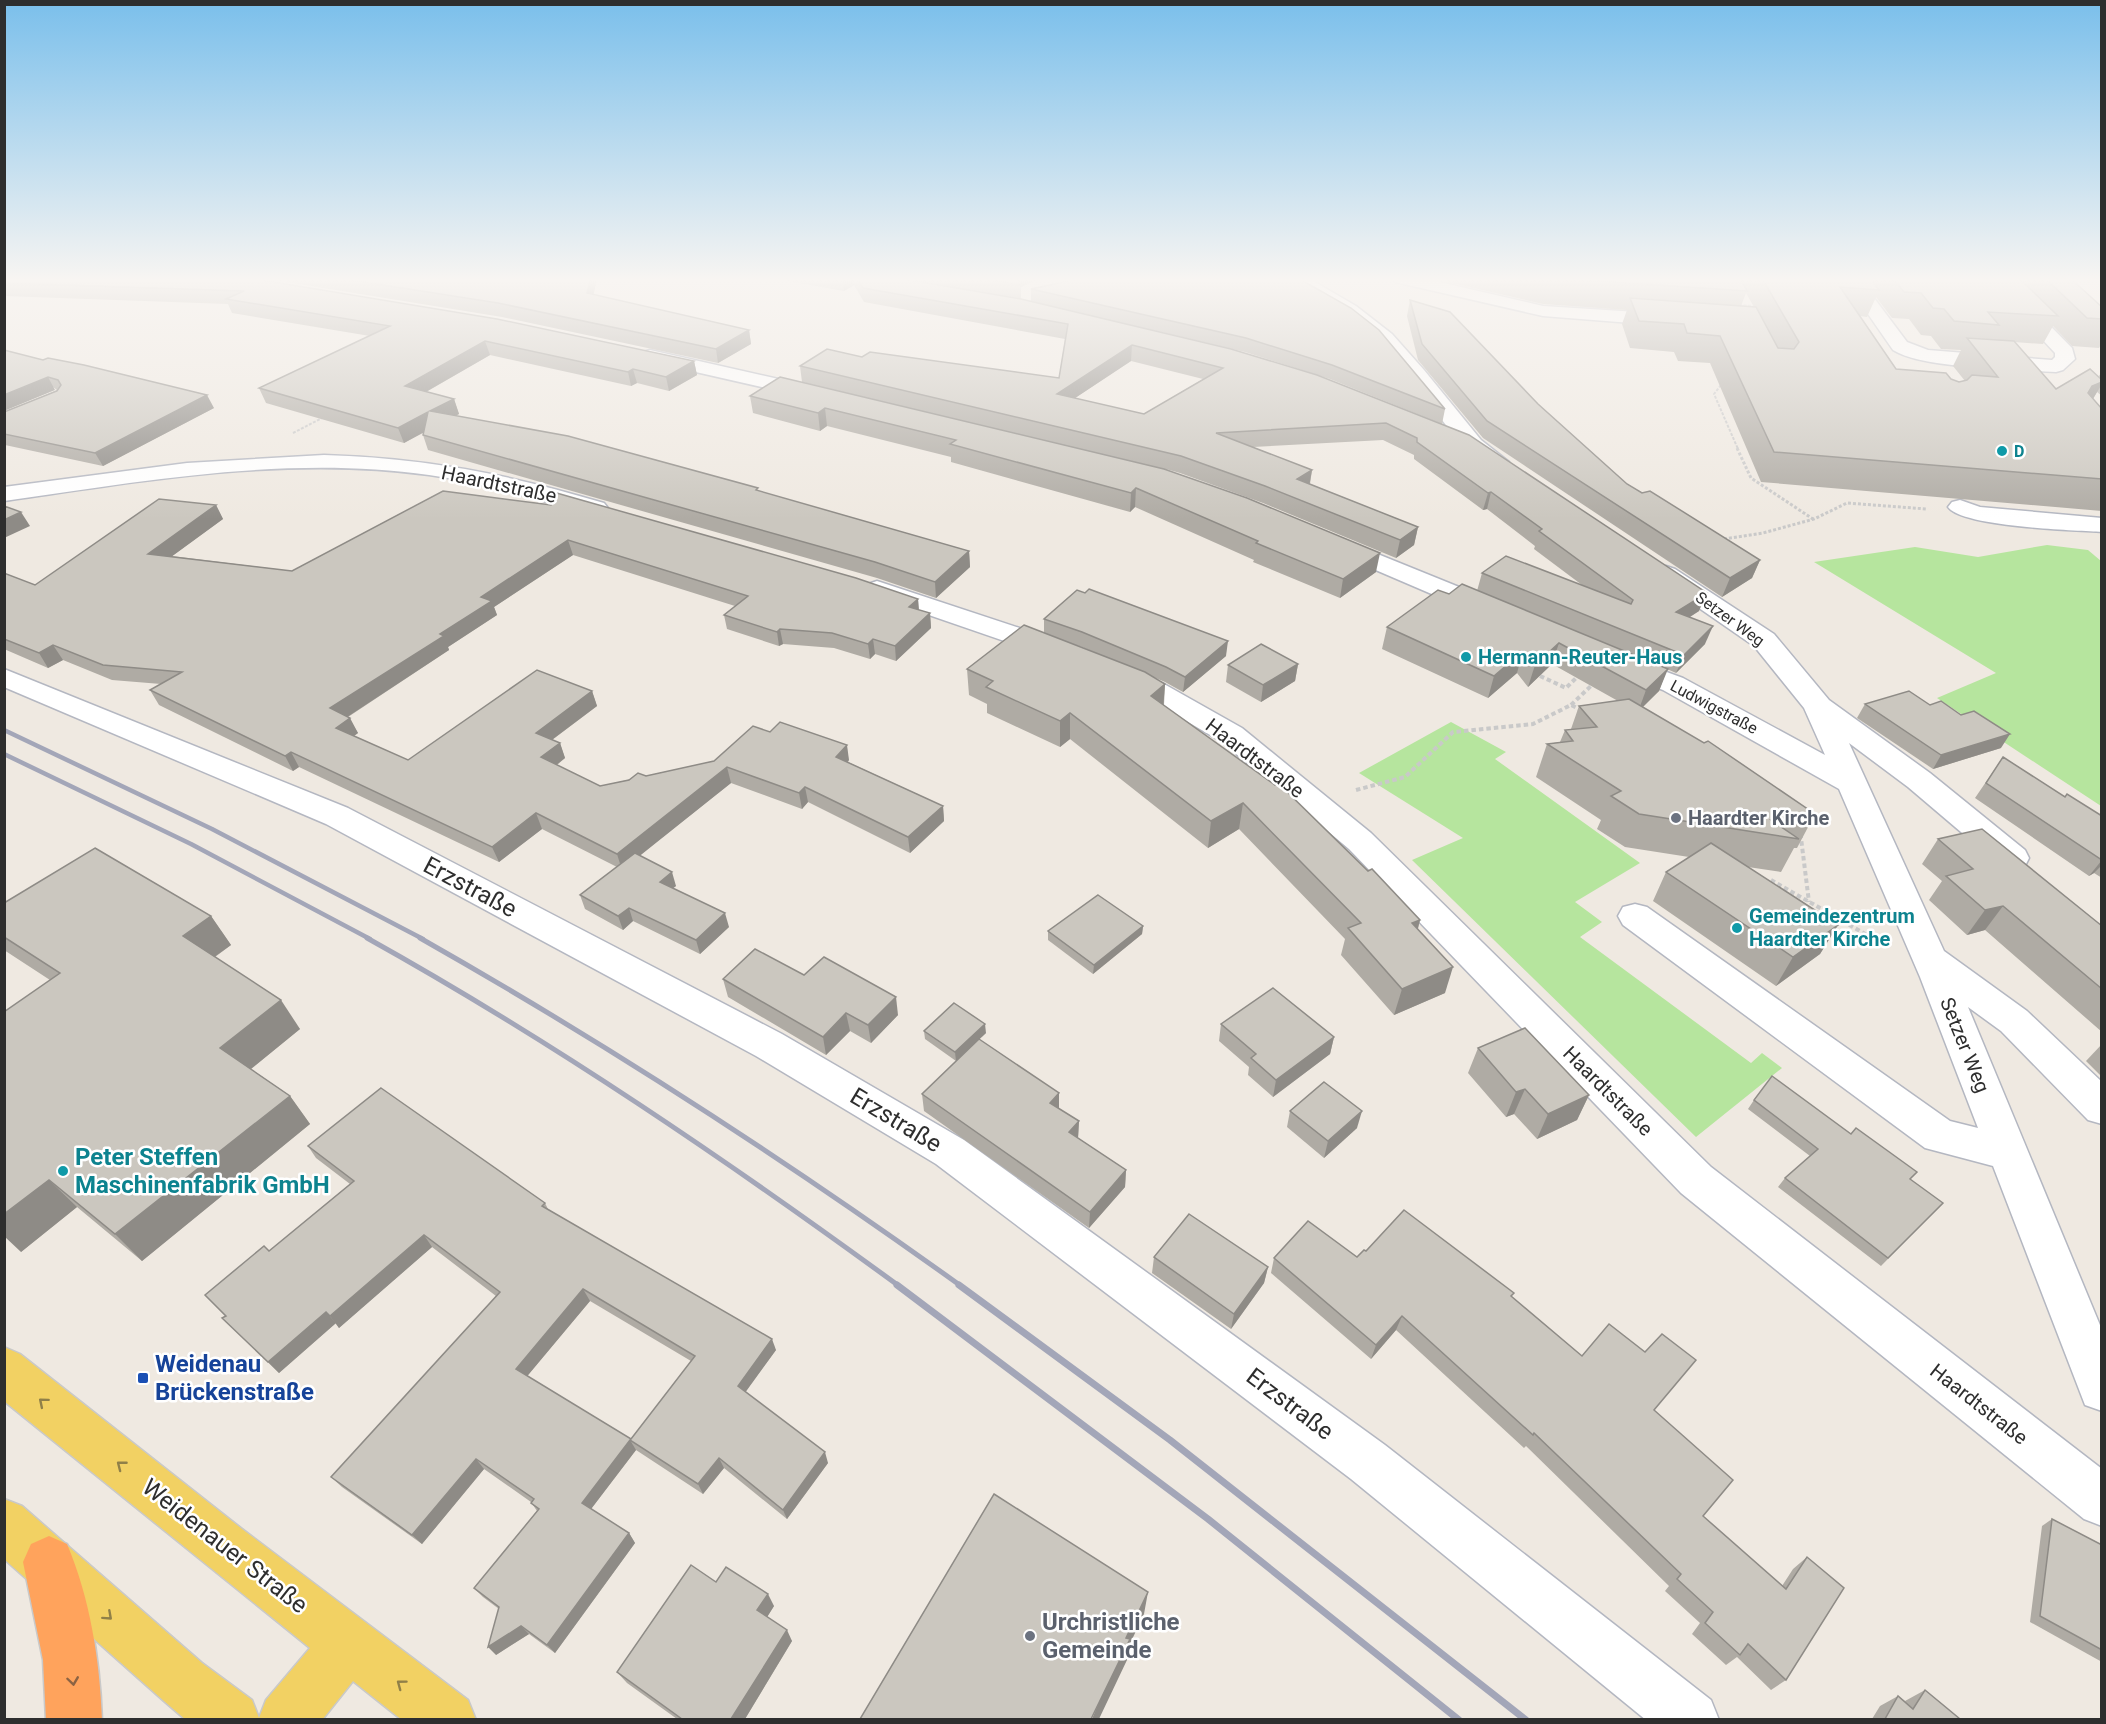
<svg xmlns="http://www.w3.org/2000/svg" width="2106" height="1724" font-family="Roboto,sans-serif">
<rect width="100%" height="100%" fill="#efe9e1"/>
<g fill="#b6e59e">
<path d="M2047,545L2088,550L2101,561V806L1937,698L1996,673L1814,562L1915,547L1978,557Z"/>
<path d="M1451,722L1506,752L1495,759L1640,863L1575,902L1602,922L1580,937L1751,1063L1762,1053L1782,1068L1696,1137L1412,860L1463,838L1359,773Z"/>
</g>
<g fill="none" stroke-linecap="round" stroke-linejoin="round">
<defs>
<g id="minor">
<path d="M1288,278H1308L1356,306L1392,334L1424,370L1481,440L1509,462L1506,467L1498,469L1490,467L1465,450L1410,378L1378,342L1344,314L1290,282Z"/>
<path d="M1392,278H1422L1543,306L1669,314L1676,316L1678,320L1676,324L1669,326L1543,316L1395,282Z"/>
<path d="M1843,278H1859L1907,342L1928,350L2052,360L2055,357V353L1985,278H2003L2072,348L2075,359L2063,370L2056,372C2017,369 1923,369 1893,350Z"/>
<path d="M650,350L814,387L821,389L824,393L821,397L814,399L643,360L640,356L643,352Z"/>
<path d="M324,455C426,458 507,474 604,503L608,508L604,513L596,515C540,501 486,483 429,475C288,455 144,481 4,501V487L187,463Z"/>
<path d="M1960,500L1980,507L2102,518V532C2073,530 1962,527 1948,507L1952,502Z"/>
<path d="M1338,538L1501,604L1505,610L1501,616L1492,618L1483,616L1329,550L1326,545L1329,540Z"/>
<path d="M1666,566L1675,569L1774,634L1829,700L1930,773L2025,850L2029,858L2025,866L2013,869L2001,866L1908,787L1849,743L1944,951L2027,1011L2102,1082V1124L2088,1120L2001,1031L1968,1007L2102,1330V1411L2085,1405L1993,1166L1925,1148L1623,925L1618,916L1623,907L1635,904L1647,907L1950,1121L1978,1128L1920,977L1839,789L1663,690L1610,669L1606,663L1610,657L1620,655L1683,678L1825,755L1804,708L1754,646L1657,579L1653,574L1657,569Z"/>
<path d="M877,581L1065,643L1069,649L1065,655L1055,657L1045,655L868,594L864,589L868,584Z"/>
<path d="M4,669L348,808L782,1034L964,1140L1385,1445L1711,1700L1719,1720H1646L1351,1479L936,1164L756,1056L326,824L4,687Z"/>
<path d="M1125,669L1164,684L1242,728L1371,833L1711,1167L2102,1469V1526L2084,1519L1681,1193L1349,849L1222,742L1144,696L1115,683L1111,677L1115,671Z"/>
</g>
<path id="major" d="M4,1347L20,1354L242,1529L468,1700L476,1720H402L353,1681L322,1720H186L164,1701L4,1559V1499L22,1506L202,1663L252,1700L259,1718L266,1700L310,1648L4,1401Z"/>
<path id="highway" d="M49,1536L67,1544C90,1598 100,1661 102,1720H46L43,1660L23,1562L31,1544Z"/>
</defs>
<use href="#minor" stroke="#b4b7c1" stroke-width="3"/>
<use href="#major" stroke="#c9c9c9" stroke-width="3"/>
<use href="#highway" stroke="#c9c9c9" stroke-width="3"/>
<g stroke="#c9c9c9" stroke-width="2" stroke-dasharray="3 1.5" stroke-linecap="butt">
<path d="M1739,305L1755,306"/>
<path d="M1721,385L1714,394L1738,449"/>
<path d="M293,433L324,417"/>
</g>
<g stroke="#c9c9c9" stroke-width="3" stroke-dasharray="3 2" stroke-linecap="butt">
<path d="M1737,448L1751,478L1813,519"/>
<path d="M1724,539L1763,533L1814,519L1847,503L1926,509"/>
</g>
<g stroke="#c9c9c9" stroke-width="4" stroke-dasharray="4.5 3" stroke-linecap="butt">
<path d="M1540,676L1566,688L1578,676L1580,677"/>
<path d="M1571,705L1594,683"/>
<path d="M1356,790L1405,777L1453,732L1533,724L1571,705L1581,710"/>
<path d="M1798,835L1801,838L1809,902"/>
<path d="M1771,880L1874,939"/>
</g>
<path stroke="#c9c9c9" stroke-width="4.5" stroke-dasharray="5 4" stroke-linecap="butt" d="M1871,938L1880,943"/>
<use href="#minor" fill="#fff" fill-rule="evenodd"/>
<use href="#major" fill="#f2d163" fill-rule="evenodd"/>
<use href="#highway" fill="#ffa35c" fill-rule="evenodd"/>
<g stroke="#a3a6b8" stroke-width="4.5">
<path d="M4,730L212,829L423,939"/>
<path d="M4,754L191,844L370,939"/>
</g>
<g stroke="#a3a6b8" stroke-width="5">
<path d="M367,938C552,1041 728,1161 899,1286"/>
<path d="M420,938C607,1044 787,1161 961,1286"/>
</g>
<g stroke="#a3a6b8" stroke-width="7">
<path d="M897,1285L1208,1519L1459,1720"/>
<path d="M959,1285L1170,1440L1526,1720"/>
</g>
</g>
<g fill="#afaba4" fill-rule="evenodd">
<path d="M4,278H249L694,361L697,375L669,391L637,383L631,386L490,355L426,392L454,399L459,414L455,416L758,491L969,551L970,567L936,598L877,578L428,450L423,435V432L404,443L266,403L259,388L370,336L232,313L228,304L4,296Z"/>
<path d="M262,278H597L593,295L749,330L751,344L718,363L502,317Z"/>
<path d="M771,278H1040L1021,287V299L1031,302V289L1298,278L1445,409L1442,424L1330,379L1245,352L1144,328L1317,375L1699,611L1690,617L1705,644L1676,673L1667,669L1659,691L1642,707L1815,814L1797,848H1794L1781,872L1748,867L1838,925L1820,954L1776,986L1653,901L1666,872L1689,857L1625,847L1597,829L1601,820L1536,777L1547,744L1560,742L1565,730L1571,729L1579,706L1618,701L1552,664L1528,687L1517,673L1488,698L1382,649L1387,627L1449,594L1477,591L1482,573L1582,585L1534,549L1535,546L1487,509L1483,510L1414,459V455L1383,440L1253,447L1312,470L1310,484L1418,527L1414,545L1396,558L1263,503L1180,473L1166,469L1376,572L1340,598L1253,562L1254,560L1135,507L1130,512L951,462V457L827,426L820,431L753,413L750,396L1050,442L802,382L800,366L862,357L1059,378L1065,339L864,302L854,285L844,291ZM1131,361L1203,379L1144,414L1075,398Z"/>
<path d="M1430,278H2070L2102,307V343L2099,348L2072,346L2053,326L2043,344L2014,342L2056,389L2098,377L2102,372V396L2097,392L2093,399L2102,409V511L1761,482L1710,363L1678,361L1674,352L1630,348L1622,324L1627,310L1543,304ZM1746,293L1754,307L1741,306ZM1876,297L1892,318L1909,319L1921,335L1931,336L1941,349L1961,350L1953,366L1965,381L1959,382L1951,379L1896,369L1860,316L1867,317Z"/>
<path d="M1410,300L1538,404L1627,484L1760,560L1752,578L1722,597L1483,438L1418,360L1407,316Z"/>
<path d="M4,350L214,408L103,466L5,445L4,412L57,390Z"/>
<path d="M443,491L918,599L919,610L930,613L931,628L896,661L875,654L870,659L834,648L783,644L779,646L727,629L724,615L735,606L573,555L494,607L497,615L448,647L449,650L348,717L358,733L354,736L408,760L592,691L597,706L552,740L560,743L565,758L557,765L600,786L714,761L849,760L848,762L943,806L944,821L910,853L808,802L802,809L731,783L640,855L676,886L673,888L729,927L700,954L633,921L623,930L585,909L580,895L617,867L542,829L499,862L299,767L293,771L159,705L150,690L161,684L112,680L63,660L48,668L4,649V573L35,585L216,505L223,519L172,556L292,571Z"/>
<path d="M1044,619L1226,656L1183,692L1165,682L1151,676L1165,684L1164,705L1368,871L1420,920L1418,929L1445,993L1394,1015L1341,955L1345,939L1239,829L1208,848L1070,739L1060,747L987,713V704L969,695L967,669L1044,633ZM1064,641L1082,647L1113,660Z"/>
<path d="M1298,664L1295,681L1261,702L1226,682L1228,665Z"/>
<path d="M1865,704L1930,705L2001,748L1933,769L1857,718Z"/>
<path d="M2003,757L2065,797L2102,816V878L2094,873L2089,876L1975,798Z"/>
<path d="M1938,839L2102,926V1032L1985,930L1967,935L1929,900L1942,881L1922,864Z"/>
<path d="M4,903L211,916L231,945L215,957L300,1029L251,1069L290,1096L310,1124L142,1261L77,1207L21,1252L50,980L4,950Z"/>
<path d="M1143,926L1142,934L1093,974L1048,940V931Z"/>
<path d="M804,975L898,1015L871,1043L850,1031L826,1055L728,997L723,979Z"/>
<path d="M1221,1024L1334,1037L1330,1054L1273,1097L1248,1075L1249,1067L1219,1041Z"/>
<path d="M924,1031L986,1033L956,1061L925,1039Z"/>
<path d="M2102,1044V1077L2086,1061Z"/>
<path d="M1478,1048L1589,1095L1577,1120L1537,1139L1514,1114L1506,1117L1468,1073Z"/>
<path d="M922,1094L1059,1109L1079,1121L1078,1138L1126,1170L1125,1187L1089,1228L924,1111Z"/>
<path d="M1754,1100L1911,1180L1935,1211L1881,1266L1778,1187L1785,1178L1810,1156L1748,1109Z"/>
<path d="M1290,1111L1357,1128L1324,1158L1287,1127Z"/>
<path d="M308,1146L545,1203L548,1209L776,1350L745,1392L828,1463L787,1519L724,1468L703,1494L636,1450L591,1509L629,1533L635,1543L555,1653L529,1634L496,1655L499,1609L483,1597L474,1588L537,1511L531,1502L484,1469L422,1544L342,1487L331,1477L496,1296L432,1247L339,1328L336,1323L279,1373L222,1318L225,1316L205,1295L269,1251L350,1184L316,1158ZM590,1301L691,1361L631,1439L527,1376Z"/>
<path d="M1366,1251L1512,1297L1582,1356L1655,1411L1703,1516L1782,1586L1793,1569L1807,1557L1786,1680L1771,1690L1737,1657L1726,1665L1692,1634L1700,1623L1665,1591L1669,1586L1526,1446L1524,1448L1396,1330L1371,1359L1271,1273L1274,1258L1357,1257Z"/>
<path d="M1154,1257L1268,1267L1264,1283L1231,1329L1152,1273Z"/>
<path d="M2052,1519L2102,1545V1662L2030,1622L2042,1526Z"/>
<path d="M716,1582L774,1606L767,1617L792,1641L745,1719H677L627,1683L617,1672Z"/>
<path d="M1925,1690L1960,1719H1872L1880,1706L1898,1696L1905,1701Z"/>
</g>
<g fill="#8e8b86">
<path d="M591,278H597L591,307L587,293Z"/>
<path d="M843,278H853L854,285L844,291Z"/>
<path d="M1017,278H1040L1021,287Z"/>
<path d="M749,330L751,344L718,363L716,349Z"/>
<path d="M485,341L490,355L410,401L405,386Z"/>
<path d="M1132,345L1131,361L1057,410V394Z"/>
<path d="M694,361L697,375L669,391L666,377Z"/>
<path d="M633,369L637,383L631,386L628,372Z"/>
<path d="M48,377L55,390L4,411V395Z"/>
<path d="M2102,382V384L2086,410L2071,422L2092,386Z"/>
<path d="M207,395L214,408L103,466L95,453Z"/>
<path d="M454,399L459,414L435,426L430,411Z"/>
<path d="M825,408L827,426L820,431L818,413Z"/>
<path d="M428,412L434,427L404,443L398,428Z"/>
<path d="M1312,470L1309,487L1297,479Z"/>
<path d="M1136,488L1135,507L1130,512L1131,493Z"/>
<path d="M1491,492L1487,509L1483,510L1488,493Z"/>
<path d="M216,505L223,519L156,568L148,554Z"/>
<path d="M21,512L30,526L4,538V520Z"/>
<path d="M1418,527L1414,545L1396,558L1400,540Z"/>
<path d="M568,540L573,555L494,607L497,615L448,647L449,650L338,723L330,708L440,634L481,597Z"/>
<path d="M969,551L970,567L936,598L935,582Z"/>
<path d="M1380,553L1376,572L1340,598L1343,579Z"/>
<path d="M1760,560L1752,578L1722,597L1730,578Z"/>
<path d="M1707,593L1699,611L1669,630L1676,612Z"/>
<path d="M918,599L919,614L909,607Z"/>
<path d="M930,613L931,628L896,661L895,646Z"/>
<path d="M1713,626L1705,644L1676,673L1684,655Z"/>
<path d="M780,629L783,644L779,646L777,632Z"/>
<path d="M873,639L875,654L870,659L868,644Z"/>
<path d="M1228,641L1226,656L1183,692L1185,677Z"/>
<path d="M1559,643L1552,664L1528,687L1535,665Z"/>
<path d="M53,645L63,660L48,668L39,653Z"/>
<path d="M1523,651L1517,673L1488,698L1494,676Z"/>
<path d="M1298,664L1295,681L1261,702L1263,685Z"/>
<path d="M1668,669L1659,691L1638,712L1646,690Z"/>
<path d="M1165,684L1163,710L1151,696Z"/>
<path d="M592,691L597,706L541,748L536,733Z"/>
<path d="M1070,713V739L1060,747V721Z"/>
<path d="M350,718L358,733L344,743L336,728Z"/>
<path d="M2010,734L2001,748L1933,769L1941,755Z"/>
<path d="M560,743L565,758L546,773L541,757Z"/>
<path d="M847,745L849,760L838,772L836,757Z"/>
<path d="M291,752L299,767L293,771L285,756Z"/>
<path d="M727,767L731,783L622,870L617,854Z"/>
<path d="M805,787L808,802L802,809L799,793Z"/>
<path d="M1243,803L1239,829L1208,848L1211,821Z"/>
<path d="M943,806L944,821L910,853L908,837Z"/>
<path d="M536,813L542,829L499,862L492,847Z"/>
<path d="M2102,860V865L2094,873L2089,876Z"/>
<path d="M672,872L676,886L664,895L660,882Z"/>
<path d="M2003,906L1985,930L1967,935L1985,910Z"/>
<path d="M629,908L633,921L623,930L618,916Z"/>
<path d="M725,913L729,927L700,954L696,940Z"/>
<path d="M211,916L231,945L203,965L183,936Z"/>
<path d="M1420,920L1413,946L1412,923Z"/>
<path d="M1838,925L1820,954L1776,986L1793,957Z"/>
<path d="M1143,926L1142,934L1093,974L1094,965Z"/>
<path d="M1453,967L1445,993L1394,1015L1402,989Z"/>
<path d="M896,997L898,1015L871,1043L868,1025Z"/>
<path d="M281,1000L300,1029L241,1077L220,1048Z"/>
<path d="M846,1013L850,1031L826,1055L823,1037Z"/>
<path d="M985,1024L986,1033L956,1061L955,1052Z"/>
<path d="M1334,1037L1330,1054L1273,1097L1276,1080Z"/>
<path d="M1525,1089L1514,1114L1506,1117L1516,1092Z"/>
<path d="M1059,1093V1110L1050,1103Z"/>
<path d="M1589,1095L1577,1120L1537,1139L1548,1114Z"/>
<path d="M290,1096L310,1124L142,1261L115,1234Z"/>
<path d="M1362,1111L1357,1128L1324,1158L1328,1141Z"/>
<path d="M1079,1121L1078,1138L1069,1132Z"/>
<path d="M1126,1170L1125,1187L1089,1228L1090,1212Z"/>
<path d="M49,1180L77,1207L21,1252L4,1236V1214Z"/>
<path d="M424,1235L432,1247L339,1328L330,1316Z"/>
<path d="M1268,1267L1264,1283L1231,1329L1234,1314Z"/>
<path d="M583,1289L590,1301L524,1380L516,1369Z"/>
<path d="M326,1312L336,1323L279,1373L268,1362Z"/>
<path d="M1402,1316L1396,1330L1371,1359L1376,1345Z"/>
<path d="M772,1339L776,1350L742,1397L738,1386Z"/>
<path d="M630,1440L636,1450L588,1513L582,1503Z"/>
<path d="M825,1452L828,1463L787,1519L783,1510Z"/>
<path d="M719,1458L724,1468L703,1494L698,1484Z"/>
<path d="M476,1459L484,1469L422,1544L412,1535Z"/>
<path d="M629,1533L635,1543L555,1653L547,1645Z"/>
<path d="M1148,1592L1144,1614L1128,1648L1127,1660L1099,1719H1092L1126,1638Z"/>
<path d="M768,1594L774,1606L764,1622L757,1610Z"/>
<path d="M521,1626L529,1634L496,1655L488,1647Z"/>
<path d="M787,1630L792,1641L745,1719H731Z"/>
</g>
<g fill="#cbc7bf" stroke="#8e8b86" stroke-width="1.5" fill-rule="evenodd">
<path d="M4,278H249L497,319L694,361L666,377L633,369L628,372L485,341L405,386L454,399L430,411L568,436L758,488L756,490L969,551L935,582L875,562L423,435L428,412L398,428L259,388L390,326L226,299L244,291L4,283Z"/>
<path d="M338,278H591L587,293L749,330L716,349L498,303Z"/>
<path d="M857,278H898L1021,299L1231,349L1317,375L1469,435L1707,593L1676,612L1713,626L1684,655L1482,573L1506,556L1631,604L1633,600L1539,531L1542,529L1491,492L1488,493L1417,442V438L1386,423L1216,433L1312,470L1297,479L1418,527L1400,540L1265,486L1181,456L800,366L827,349L862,357L870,352L1059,378L1068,324L863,288ZM1132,345L1223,368L1144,414L1057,394Z"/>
<path d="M979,278H1018L1021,285Z"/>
<path d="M1082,278H1298L1351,308L1379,330L1445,409L1332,365L1246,338L1031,289Z"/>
<path d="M1552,278H1740L1747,291Z"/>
<path d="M1762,278H1870L1879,290L1840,287L1896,369L1946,373L1951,379L1959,382L1967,380L1972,375L1998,377L1967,338L2014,341L2056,389L2090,369L2102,380V382L2092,386L2088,393L2102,409V479L1774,452L1720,336L1687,333L1684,324L1639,321L1630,298L1756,307L1778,348L1794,349L1799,342Z"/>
<path d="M1893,278H2019L2058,316L1988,312L1999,325L1954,321L1944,309L1933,308L1921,293L1904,292Z"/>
<path d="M2045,278H2070L2102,307V319L2087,318Z"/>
<path d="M1410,300L1450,312L1538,404L1627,484L1642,493L1650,491L1760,560L1730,578L1487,421L1422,344Z"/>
<path d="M4,350L43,360L48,358L84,365L207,395L95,453L4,434V412L57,391L61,385L58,380L48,377L4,395Z"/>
<path d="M780,377L1164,469L1247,498L1380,553L1343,579L1256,543L1258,541L1136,488L1131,493L950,444L956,440L825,408L818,413L750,396Z"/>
<path d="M443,491L551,505L553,492L856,578L918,599L909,607L930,613L895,646L873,639L868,644L832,633L780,629L777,632L724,615L748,596L568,540L481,597L492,601L440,634L444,636L330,708L350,718L336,728L408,760L537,670L592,691L536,733L560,743L541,757L600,786L629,780L638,773L646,776L714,761L753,726L770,732L780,722L847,745L836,757L943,806L908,837L805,787L799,793L727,767L617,854L536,813L492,847L291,752L285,756L150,690L182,672L103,665L53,645L39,653L4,639V573L35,585L159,499L216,505L148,554L292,571Z"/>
<path d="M4,506L21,512L4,520Z"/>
<path d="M1462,584L1668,669L1646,690L1559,643L1535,665L1523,651L1494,676L1387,627L1438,590L1449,594Z"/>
<path d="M1089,589L1228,641L1185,677L1166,667L1082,632L1044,619L1077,590L1085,593Z"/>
<path d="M1024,625L1145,672L1165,684L1151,696L1275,785L1278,783L1368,871L1372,869L1420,920L1412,923L1453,967L1402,989L1348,928L1361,923L1243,803L1211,821L1070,713L1060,721L986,687L993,681L967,669Z"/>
<path d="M1261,644L1298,664L1263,685L1228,665Z"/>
<path d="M1909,691L1930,705L1941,701L1961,715L1974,711L2010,734L1941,755L1865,704Z"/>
<path d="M1629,699L1704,743L1708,741L1815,814L1771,820L1799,839L1639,814L1611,796L1621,791L1547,744L1573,741L1565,730L1597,727L1579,706Z"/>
<path d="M2003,757L2065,797L2067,794L2102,816V860L1986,783Z"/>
<path d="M1982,829L2102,926V989L2003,906L1985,910L1946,876L1973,869L1938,839Z"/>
<path d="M1711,843L1838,925L1793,957L1666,872Z"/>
<path d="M95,848L211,916L183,936L281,1000L220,1048L290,1096L115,1234L49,1180L4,1214V1012L60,973L4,937V903Z"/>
<path d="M635,853L672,872L660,882L725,913L696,940L629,908L618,916L580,895Z"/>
<path d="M1098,895L1143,926L1094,965L1048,931Z"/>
<path d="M755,949L804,975L824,957L896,997L868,1025L846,1013L823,1037L723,979Z"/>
<path d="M1273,988L1334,1037L1276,1080L1251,1058L1256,1054L1221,1024Z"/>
<path d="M954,1003L985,1024L955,1052L924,1031Z"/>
<path d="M1525,1028L1589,1095L1548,1114L1525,1089L1516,1092L1478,1048Z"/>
<path d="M979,1039L1059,1093L1050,1103L1079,1121L1069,1132L1126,1170L1090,1212L922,1094Z"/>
<path d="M1772,1076L1851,1134L1856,1128L1917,1172L1910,1179L1943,1203L1888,1258L1785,1178L1818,1149L1754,1100Z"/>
<path d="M1324,1082L1362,1111L1328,1141L1290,1111Z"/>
<path d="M381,1088L545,1203L542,1206L772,1339L738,1386L825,1452L783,1510L719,1458L698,1484L630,1440L582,1503L629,1533L547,1645L521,1626L488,1647L499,1607L474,1588L539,1509L531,1503L534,1499L476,1459L412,1535L331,1477L500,1292L424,1235L330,1316L326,1312L268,1362L222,1318L226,1316L205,1295L264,1246L269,1251L354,1181L308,1146ZM583,1289L695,1356L631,1439L516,1369Z"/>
<path d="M1404,1210L1514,1293L1511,1296L1582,1356L1609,1324L1645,1352L1662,1334L1696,1360L1654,1410L1733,1480L1703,1516L1786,1589L1807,1557L1844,1588L1786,1680L1748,1644L1740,1655L1705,1623L1713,1612L1677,1579L1681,1574L1534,1433L1533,1435L1402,1316L1376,1345L1274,1258L1308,1221L1357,1257L1364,1250L1366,1251Z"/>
<path d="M1189,1214L1268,1267L1234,1314L1154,1257Z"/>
<path d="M994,1494L1148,1592L1126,1638L1130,1639L1091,1719H860Z"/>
<path d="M2052,1519L2102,1545V1650L2040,1616Z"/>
<path d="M691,1565L716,1582L726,1567L768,1594L757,1610L787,1630L731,1719H682L617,1672Z"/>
<path d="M1925,1690L1960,1719H1885L1898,1696L1913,1709Z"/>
</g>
<defs><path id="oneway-chevron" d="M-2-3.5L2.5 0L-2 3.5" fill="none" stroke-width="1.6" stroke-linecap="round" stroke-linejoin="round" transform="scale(1.5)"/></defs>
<g stroke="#908048">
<use href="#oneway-chevron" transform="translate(43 1402) rotate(-140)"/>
<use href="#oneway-chevron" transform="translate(121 1465) rotate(-142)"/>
<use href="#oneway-chevron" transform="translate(108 1616) rotate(42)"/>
<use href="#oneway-chevron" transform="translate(401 1684) rotate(-143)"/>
</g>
<use stroke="#8c6343" href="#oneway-chevron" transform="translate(73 1681) rotate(82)"/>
<linearGradient id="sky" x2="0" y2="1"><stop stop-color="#7abfeb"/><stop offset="0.54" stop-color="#f8f5f2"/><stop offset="1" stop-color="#f8f5f2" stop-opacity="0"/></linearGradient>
<rect width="2106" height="519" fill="url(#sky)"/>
<g fill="#0f9aa8" stroke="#fff" stroke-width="2">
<circle cx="2002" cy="451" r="6"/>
<circle cx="1466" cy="657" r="6"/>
<circle cx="1737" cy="928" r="6"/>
<circle cx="63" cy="1171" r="6"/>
</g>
<g fill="#6b7280" stroke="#fff" stroke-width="2">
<circle cx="1676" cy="818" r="6"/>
<circle cx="1030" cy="1636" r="6"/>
</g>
<rect fill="#1a4fb4" stroke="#fff" stroke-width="2" x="137" y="1372" width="12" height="12" rx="3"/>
<g text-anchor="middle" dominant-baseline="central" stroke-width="5" stroke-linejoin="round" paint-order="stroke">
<g font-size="16" font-weight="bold" fill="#0d838f" stroke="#fff" text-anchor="start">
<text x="2014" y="451">D</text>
</g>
<g font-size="16" fill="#2e2e2e" stroke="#fff">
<text transform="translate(1730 619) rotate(36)">Setzer Weg</text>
<text transform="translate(1714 707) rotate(28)">Ludwigstraße</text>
</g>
<g font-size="20" fill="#2e2e2e" stroke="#fff">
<text transform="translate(499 484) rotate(12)">Haardtstraße</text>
<text transform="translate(1255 758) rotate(37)">Haardtstraße</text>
<text transform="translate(1965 1045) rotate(68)">Setzer Weg</text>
<text transform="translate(1608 1091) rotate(45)">Haardtstraße</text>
<text transform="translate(1979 1404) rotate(38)">Haardtstraße</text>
</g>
<g font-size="20" font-weight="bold" fill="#0d838f" stroke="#fff" text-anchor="start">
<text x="1478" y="657">Hermann-Reuter-Haus</text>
<text x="1749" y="916">Gemeindezentrum<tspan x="1749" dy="23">Haardter Kirche</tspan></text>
</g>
<g font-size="20" font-weight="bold" fill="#5b616d" stroke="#fff" text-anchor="start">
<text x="1688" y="818">Haardter Kirche</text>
</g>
<g font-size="24" fill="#2e2e2e" stroke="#fff">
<text transform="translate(470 887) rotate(28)">Erzstraße</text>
<text transform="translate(896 1120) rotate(31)">Erzstraße</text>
<text transform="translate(1290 1404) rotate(37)">Erzstraße</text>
<text transform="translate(225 1546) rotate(38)">Weidenauer Straße</text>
</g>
<g font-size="24" font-weight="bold" fill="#0d838f" stroke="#fff" text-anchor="start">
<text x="75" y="1157">Peter Steffen<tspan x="75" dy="28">Maschinenfabrik GmbH</tspan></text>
</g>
<g font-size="24" font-weight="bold" fill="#164399" stroke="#fff" text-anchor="start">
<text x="155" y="1364">Weidenau<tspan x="155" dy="28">Brückenstraße</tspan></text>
</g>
<g font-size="24" font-weight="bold" fill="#5b616d" stroke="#fff" text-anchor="start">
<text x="1042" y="1622">Urchristliche<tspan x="1042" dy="28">Gemeinde</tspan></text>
</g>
</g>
<rect width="2106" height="1724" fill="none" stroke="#2e2e2e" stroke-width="12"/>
</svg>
